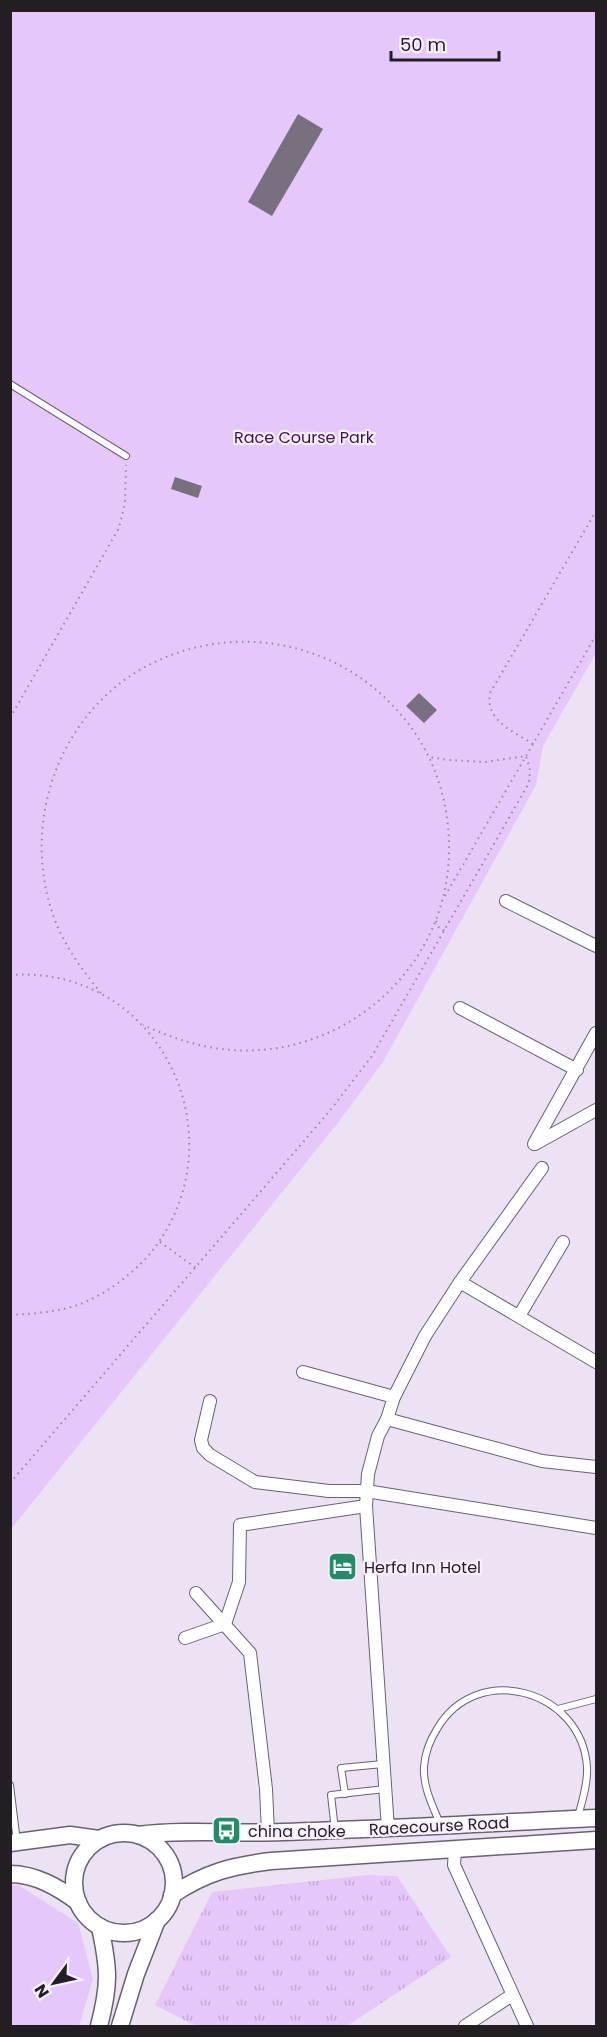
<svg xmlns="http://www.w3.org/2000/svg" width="607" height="2037" font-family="Poppins,sans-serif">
<defs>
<pattern id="grass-tufts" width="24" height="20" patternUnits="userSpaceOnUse" patternTransform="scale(1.5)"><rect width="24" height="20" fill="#e5c7fa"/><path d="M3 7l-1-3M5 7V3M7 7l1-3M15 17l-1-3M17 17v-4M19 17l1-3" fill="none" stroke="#c4aad6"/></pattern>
</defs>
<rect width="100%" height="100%" fill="#ece2f3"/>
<path fill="url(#grass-tufts)" d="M368,1875L397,1876L451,1957L347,2026H196L155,2005L212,1892Z"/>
<g fill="#e5c7fa">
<path d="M11,11H596V653L543,746L536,785L383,1062L337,1124L11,1529Z"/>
<path d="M18,1885L78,1923L93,1979L79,2026H11V1886Z"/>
</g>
<g fill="#79707f">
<path d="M298,114L323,129L272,216L248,202Z"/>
<path d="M175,477L202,486L198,498L171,489Z"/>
<path d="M419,693L437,710L424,723L406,706Z"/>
</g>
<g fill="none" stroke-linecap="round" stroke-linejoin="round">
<defs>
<g id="lane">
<path d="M10,384L126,456"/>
<path d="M558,1709L596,1699"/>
<path d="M10,1785L17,1842"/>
<path d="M345,1794L341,1768L383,1764"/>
<path d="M440,1824C433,1806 423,1788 424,1767C425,1753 430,1740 437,1729C477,1660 582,1690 587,1767C588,1784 582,1801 578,1817"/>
<path d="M335,1830L331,1795L385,1789"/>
</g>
<g id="street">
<path d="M506,901L596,946"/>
<path d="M460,1008L577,1070"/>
<path d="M534,1144L596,1033"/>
<path d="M535,1144L596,1110"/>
<path d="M460,1282L596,1362"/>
<path d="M519,1316L563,1242"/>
<path d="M303,1372L394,1397"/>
<path d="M210,1401L201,1440L203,1448L210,1455L255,1482L329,1491H366L596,1528"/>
<path d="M387,1419L542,1461L596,1467"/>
<path d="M196,1593L250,1653L266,1789L268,1833"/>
<path d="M185,1638L225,1624L239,1582L240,1525L366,1506"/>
<path d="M388,1829L366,1506L368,1474L378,1436L387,1419L394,1397L425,1336L460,1282L542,1168"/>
<path d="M455,1850L454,1865L527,2026"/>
<path d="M465,2026L512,1995"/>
</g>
<g id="secondary">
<circle cx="124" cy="1883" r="50"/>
<path d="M138,1835C186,1829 235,1834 283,1832C388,1829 492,1823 596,1818"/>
<path d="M10,1843L70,1835L99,1839"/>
<path d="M10,1874C36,1874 59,1888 78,1902"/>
<path d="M172,1895C206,1872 232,1866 271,1861L596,1840"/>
<path d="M99,2026C110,1984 109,1969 100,1927"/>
<path d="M120,2026L136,1974L157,1920"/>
</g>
</defs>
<use href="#lane" stroke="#6a6170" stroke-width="8"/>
<use href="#street" stroke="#6a6170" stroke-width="14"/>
<use href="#secondary" stroke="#6a6170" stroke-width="19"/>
<g stroke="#958d9a" stroke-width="2" stroke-dasharray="1.5 4.5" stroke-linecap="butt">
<path d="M10,718L119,528L125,503L126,465"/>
<path d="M533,744C513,731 485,721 490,693L596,511"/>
<path d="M445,896L596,635"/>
<path d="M436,921L439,928L445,931"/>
<path d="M10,975C162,964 244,1143 148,1256C129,1277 104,1295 78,1305C56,1312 33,1314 10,1315"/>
<path d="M101,993C82,970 63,944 53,915C22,825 56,721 138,671C190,640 254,633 311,653C353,667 387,694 413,730C438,766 450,809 449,853C447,967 346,1058 232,1050C201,1048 172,1038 143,1025"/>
<path d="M160,1242L196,1268"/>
<path d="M10,1483L328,1113L372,1056L529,783L530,770L526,756L485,762L449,760L429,757"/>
</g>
<use href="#lane" stroke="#fff" stroke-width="6"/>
<use href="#street" stroke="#fff" stroke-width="12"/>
<use href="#secondary" stroke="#fff" stroke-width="16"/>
</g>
<defs>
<symbol id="hotel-square" viewBox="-11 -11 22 22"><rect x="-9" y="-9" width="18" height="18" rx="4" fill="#248b67" stroke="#f8f0fe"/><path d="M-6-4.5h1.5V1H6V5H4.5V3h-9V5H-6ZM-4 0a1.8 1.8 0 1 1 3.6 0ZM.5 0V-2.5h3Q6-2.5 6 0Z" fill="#fff"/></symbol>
<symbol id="bus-square" viewBox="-11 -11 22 22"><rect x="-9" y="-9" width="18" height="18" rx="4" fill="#248b67" stroke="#f8f0fe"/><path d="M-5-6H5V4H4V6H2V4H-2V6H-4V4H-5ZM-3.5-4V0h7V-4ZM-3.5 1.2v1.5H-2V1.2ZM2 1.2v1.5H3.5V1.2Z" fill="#fff"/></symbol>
</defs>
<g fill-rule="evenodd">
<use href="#hotel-square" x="326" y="1550" width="33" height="33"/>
<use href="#bus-square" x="210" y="1814" width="33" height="33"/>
</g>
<g text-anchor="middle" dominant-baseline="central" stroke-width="4.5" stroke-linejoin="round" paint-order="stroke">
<g font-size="16" fill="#410f5a" stroke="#f8f0fe">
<text x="304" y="437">Race Course Park</text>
</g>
<g font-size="16" fill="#221e24" stroke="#f8f0fe" text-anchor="start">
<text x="364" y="1567">Herfa Inn Hotel</text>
<text x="248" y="1831">china choke</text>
</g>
<g font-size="16" fill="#221e24" stroke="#f8f0fe">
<text transform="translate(439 1826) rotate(-3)">Racecourse Road</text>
</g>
</g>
<rect width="607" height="2037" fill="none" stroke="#221e24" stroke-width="24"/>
<g transform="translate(54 1983) rotate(237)" stroke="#f8f0fe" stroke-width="4.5" paint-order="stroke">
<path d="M0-4.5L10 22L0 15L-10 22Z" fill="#221e24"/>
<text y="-9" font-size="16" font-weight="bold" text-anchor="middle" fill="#221e24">N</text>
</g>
<path d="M391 51v9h108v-9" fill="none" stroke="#221e24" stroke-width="3"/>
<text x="400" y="51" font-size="18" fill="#221e24" stroke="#f8f0fe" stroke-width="4.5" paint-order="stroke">50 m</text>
</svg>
